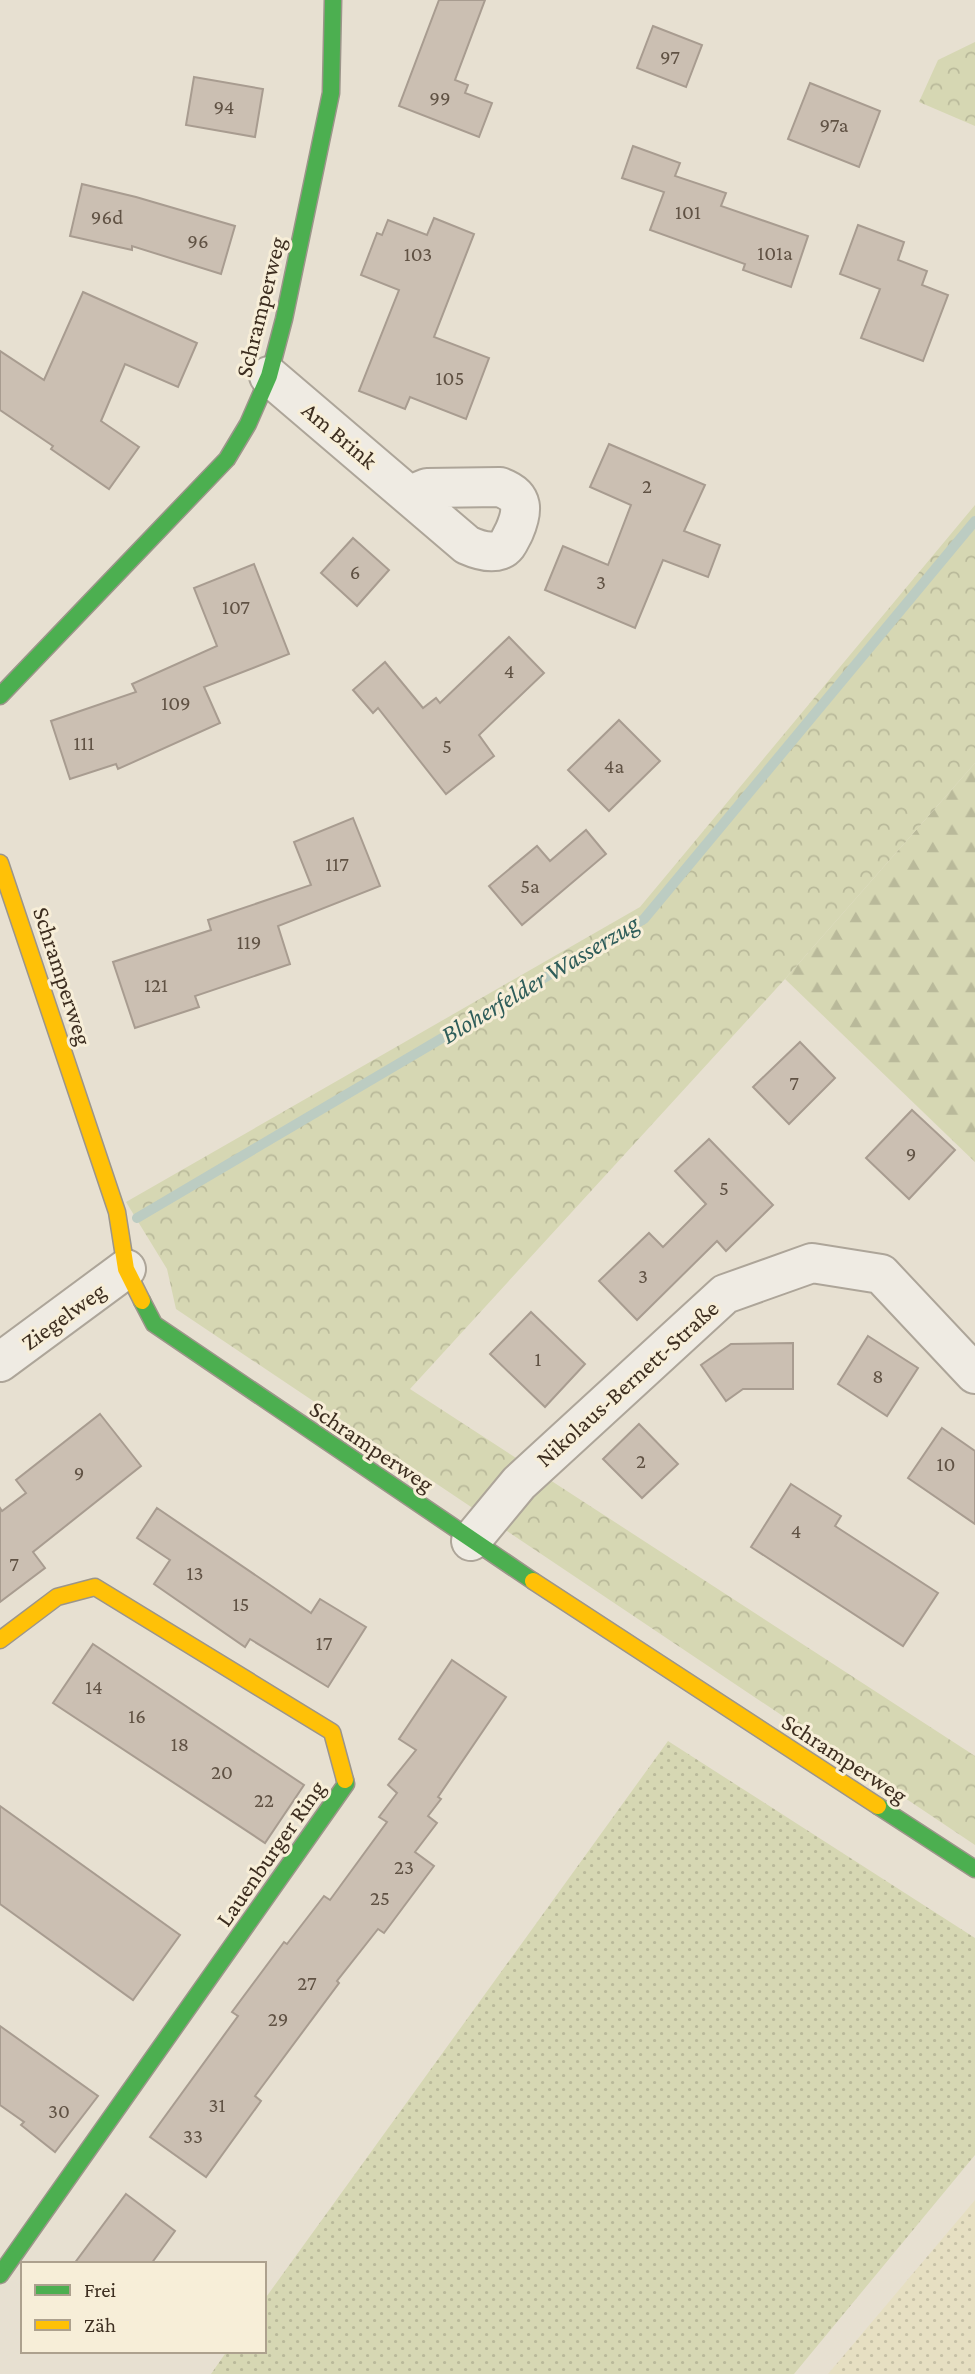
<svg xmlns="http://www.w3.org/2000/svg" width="975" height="2374" font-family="'Crimson Pro',serif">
<defs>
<pattern id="farmland-dots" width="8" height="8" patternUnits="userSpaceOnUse" patternTransform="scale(1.75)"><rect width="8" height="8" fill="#e6dfc2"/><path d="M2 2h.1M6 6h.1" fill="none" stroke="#c6c0a6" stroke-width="1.8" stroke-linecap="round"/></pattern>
<pattern id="grass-dots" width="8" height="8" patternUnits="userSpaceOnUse" patternTransform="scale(1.75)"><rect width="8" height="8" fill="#d6d7b3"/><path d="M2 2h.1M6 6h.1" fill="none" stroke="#b9b99a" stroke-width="1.8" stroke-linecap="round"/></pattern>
<pattern id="forest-firs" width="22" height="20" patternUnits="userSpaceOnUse" patternTransform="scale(1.75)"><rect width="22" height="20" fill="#d6d7b3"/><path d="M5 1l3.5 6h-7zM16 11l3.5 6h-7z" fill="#b9b99a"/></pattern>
<pattern id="park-crowns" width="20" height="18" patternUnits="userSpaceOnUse" patternTransform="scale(1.75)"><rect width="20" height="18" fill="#d6d7b3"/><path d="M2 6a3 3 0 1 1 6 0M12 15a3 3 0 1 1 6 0" fill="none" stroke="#b9b99a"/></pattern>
</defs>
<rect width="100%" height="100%" fill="#e7e0d1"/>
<path fill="url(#farmland-dots)" d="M975,2200V2374H828Z"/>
<path fill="url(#grass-dots)" d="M668,1741L975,1938V2155L794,2374H211L227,2351H264V2300Z"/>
<path fill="url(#forest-firs)" d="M975,763V1162L785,979Z"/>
<g fill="url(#park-crowns)">
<path d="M975,42V126L919,102L938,60Z"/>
<path d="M975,505V763L785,979L410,1389L975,1756V1845L176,1309L167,1269L126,1202L640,907Z"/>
</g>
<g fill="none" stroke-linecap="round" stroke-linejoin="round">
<path stroke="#bcccc2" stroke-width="10" d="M137,1218L644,919L975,521"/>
</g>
<g fill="#cbbfb2" stroke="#a89c90" stroke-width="2">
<path d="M439,0H485L455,80L468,85L465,93L492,103L479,137L399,106Z"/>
<path d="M653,26L702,45L686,87L637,68Z"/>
<path d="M194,77L263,89L255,137L186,125Z"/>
<path d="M810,83L880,111L859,167L788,139Z"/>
<path d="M633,146L680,163L675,176L726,193L721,206L808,236L791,287L743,270L745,264L650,230L664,192L622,178Z"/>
<path d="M82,184L136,197L235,226L221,274L132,246V250L70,236Z"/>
<path d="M434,218L474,234L434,337L489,358L466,419L410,397L405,409L359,391L399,290L361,275L377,233L382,235L388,220L427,235Z"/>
<path d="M858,225L904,242L898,260L927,271L922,285L948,295L923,361L861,338L880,289L840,274Z"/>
<path d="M83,292L197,343L178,387L125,364L101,421L139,447L109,489L51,449L53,446L0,410V351L44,380Z"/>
<path d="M609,444L705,485L684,531L720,545L708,577L663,560L635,628L545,590L563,546L608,565L631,505L590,487Z"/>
<path d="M353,538L389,570L357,606L321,573Z"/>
<path d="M254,564L289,654L204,687L220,723L118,769L116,764L70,779L51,721L136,692L132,684L217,646L194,588Z"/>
<path d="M509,637L544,673L479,735L494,756L446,794L378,708L373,713L353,690L385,662L423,708L436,698L440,703Z"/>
<path d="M619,720L660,761L609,811L568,770Z"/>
<path d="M353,818L380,886L278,926L290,964L195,996L199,1007L135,1028L113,962L211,930L208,920L311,885L294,842Z"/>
<path d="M586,830L606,854L522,925L489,886L537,846L550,861Z"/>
<path d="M800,1042L835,1078L789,1124L753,1087Z"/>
<path d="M912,1110L955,1150L909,1199L866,1158Z"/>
<path d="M709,1139L773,1205L726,1251L717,1241L637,1320L599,1281L649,1233L663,1247L706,1204L675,1171Z"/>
<path d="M531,1312L585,1364L545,1407L490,1354Z"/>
<path d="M868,1336L918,1368L887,1416L838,1384Z"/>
<path d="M793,1343V1389H743L726,1401L701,1365L731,1344Z"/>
<path d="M100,1414L141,1466L33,1552L45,1568L0,1602V1508L2,1511L26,1493L16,1480Z"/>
<path d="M639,1424L678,1464L642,1498L603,1459Z"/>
<path d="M942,1428L975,1451V1524L908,1478Z"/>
<path d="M791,1484L841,1516L835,1526L938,1593L903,1646L751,1547Z"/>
<path d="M157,1508L311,1613L320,1599L366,1627L328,1687L250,1639L245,1647L154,1584L170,1560L137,1538Z"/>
<path d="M93,1644L304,1785L265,1843L53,1703Z"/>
<path d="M452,1660L506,1697L438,1797L441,1799L428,1816L437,1823L415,1852L434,1866L384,1933L378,1929L337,1981L339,1983L255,2096L261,2101L206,2177L150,2137L238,2016L232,2012L284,1942L287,1944L324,1896L330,1900L387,1822L379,1817L397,1793L388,1785L416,1750L399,1739Z"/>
<path d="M0,1806L180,1935L133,2000L0,1904Z"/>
<path d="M0,2026L98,2096L55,2152L21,2125L24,2122L0,2105Z"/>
<path d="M126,2194L175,2231L151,2264H74Z"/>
</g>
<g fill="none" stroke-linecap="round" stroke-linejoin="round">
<defs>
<g id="street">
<path d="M269,376L467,545C476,549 489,554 500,550C508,547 510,539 514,532C523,511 525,496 500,487L427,488L410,495"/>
<path d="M0,1362L126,1269"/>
<path d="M471,1541L519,1483L725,1294L812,1263L881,1274L975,1374"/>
</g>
<g id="fast">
<path d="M0,696L227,459L248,424L269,376L284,319L331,93L333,0"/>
<path d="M142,1301L154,1324L533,1581"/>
<path d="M878,1806L975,1869"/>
<path d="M0,2275L346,1784L345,1780"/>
</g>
<g id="slow">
<path d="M0,863L117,1212L126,1269L142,1301"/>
<path d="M533,1581L878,1806"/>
<path d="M0,1640L57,1597L95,1587L332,1732L345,1780"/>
</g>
</defs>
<use href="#street" stroke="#ada599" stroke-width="42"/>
<use href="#fast" stroke="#9c958a" stroke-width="19"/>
<use href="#slow" stroke="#9c958a" stroke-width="19"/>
<use href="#street" stroke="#efebe3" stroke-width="38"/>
<use href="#fast" stroke="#4caf50" stroke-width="16"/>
<use href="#slow" stroke="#ffc107" stroke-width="16"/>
</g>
<g text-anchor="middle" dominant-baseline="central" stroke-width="6" stroke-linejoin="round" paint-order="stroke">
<g font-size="21" fill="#605244">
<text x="670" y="57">97</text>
<text x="440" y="98">99</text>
<text x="224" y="107">94</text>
<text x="834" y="125">97a</text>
<text x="688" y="212">101</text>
<text x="107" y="217">96d</text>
<text x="198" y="241">96</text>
<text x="775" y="253">101a</text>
<text x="418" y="254">103</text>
<text x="450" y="378">105</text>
<text x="647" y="486">2</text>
<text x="355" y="572">6</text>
<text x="601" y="582">3</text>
<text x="236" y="607">107</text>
<text x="509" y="671">4</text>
<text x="176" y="703">109</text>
<text x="84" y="743">111</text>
<text x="447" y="746">5</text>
<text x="614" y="766">4a</text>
<text x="337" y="864">117</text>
<text x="530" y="886">5a</text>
<text x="249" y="942">119</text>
<text x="156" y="985">121</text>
<text x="794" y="1083">7</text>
<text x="911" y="1154">9</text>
<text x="724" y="1188">5</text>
<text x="643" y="1276">3</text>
<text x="538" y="1359">1</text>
<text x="878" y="1376">8</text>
<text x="641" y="1461">2</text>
<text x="946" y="1464">10</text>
<text x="79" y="1473">9</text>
<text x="796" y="1531">4</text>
<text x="14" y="1564">7</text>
<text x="195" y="1573">13</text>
<text x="241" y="1604">15</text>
<text x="324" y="1643">17</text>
<text x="94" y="1687">14</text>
<text x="137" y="1716">16</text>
<text x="180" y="1744">18</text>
<text x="222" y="1772">20</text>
<text x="264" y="1800">22</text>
<text x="404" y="1867">23</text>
<text x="380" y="1898">25</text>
<text x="307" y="1983">27</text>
<text x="278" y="2019">29</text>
<text x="217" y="2105">31</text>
<text x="59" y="2111">30</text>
<text x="193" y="2136">33</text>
</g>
<g font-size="24" fill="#3d2e20" stroke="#f7eed8">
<text transform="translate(260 307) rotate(-76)">Schramperweg</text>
<text transform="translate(340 435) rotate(40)">Am Brink</text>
<text transform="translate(63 976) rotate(72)">Schramperweg</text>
<text transform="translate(63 1316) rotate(-36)">Ziegelweg</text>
<text transform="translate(627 1383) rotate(-42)">Nikolaus-Bernett-Straße</text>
<text transform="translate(372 1446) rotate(34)">Schramperweg</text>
<text transform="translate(845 1758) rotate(33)">Schramperweg</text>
<text transform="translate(270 1853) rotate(-55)">Lauenburger Ring</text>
</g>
<g font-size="26" font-style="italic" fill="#2f5d5a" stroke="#f7eed8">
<text transform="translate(540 979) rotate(-31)">Bloherfelder Wasserzug</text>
</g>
</g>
<rect x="21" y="2262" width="245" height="91" fill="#f7eed8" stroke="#ada18e" stroke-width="2"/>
<rect x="35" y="2285" width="35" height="10" fill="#4caf50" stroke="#ada18e" stroke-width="2"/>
<text x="84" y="2297" font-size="21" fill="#3d2e20">Frei</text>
<rect x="35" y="2320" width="35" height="10" fill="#ffc107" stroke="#ada18e" stroke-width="2"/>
<text x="84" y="2332" font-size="21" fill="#3d2e20">Zäh</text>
</svg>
